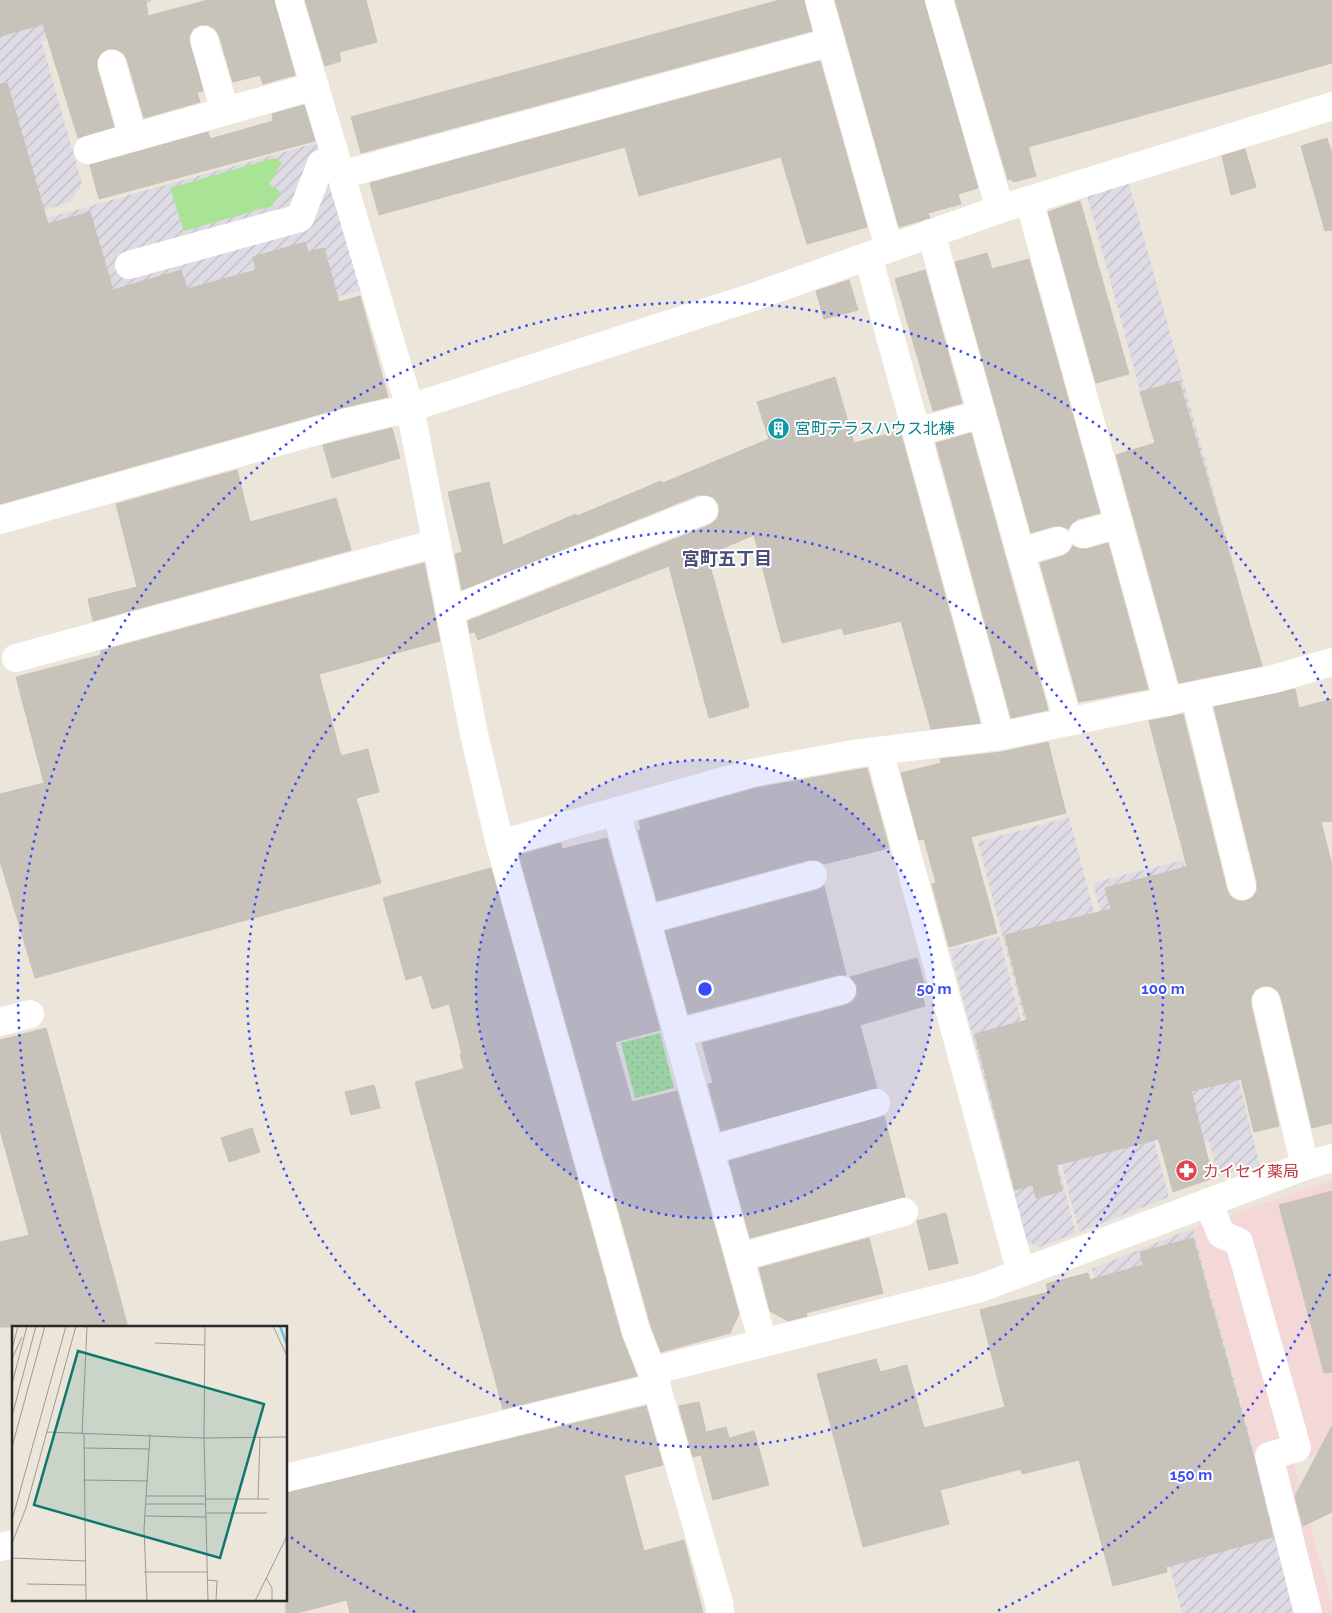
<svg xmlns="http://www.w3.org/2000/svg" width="1332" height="1613" font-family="Raleway,'Noto Sans JP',sans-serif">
<defs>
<pattern id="industrial-furrows" width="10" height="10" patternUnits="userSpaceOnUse" patternTransform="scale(1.25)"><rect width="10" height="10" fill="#dedbe4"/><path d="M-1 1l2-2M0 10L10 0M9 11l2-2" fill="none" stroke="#bebcc4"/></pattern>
<pattern id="grass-dots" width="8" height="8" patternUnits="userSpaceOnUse" patternTransform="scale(1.25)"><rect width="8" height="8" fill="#a9e396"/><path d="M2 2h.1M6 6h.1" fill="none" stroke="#91c381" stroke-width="1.8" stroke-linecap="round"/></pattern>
</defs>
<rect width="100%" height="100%" fill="#ece6da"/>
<g fill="url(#industrial-furrows)">
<path d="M0,0H156L54,30L42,43L82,184L71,202L0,224Z"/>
<path d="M323,141L366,289L0,389V231Z"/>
<path d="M1128,180L1261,664L1218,676L1086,192Z"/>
<path d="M1069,817L1169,1197L1079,1232L978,842Z"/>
<path d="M1183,860L1260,1166L1218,1176L1209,1141L1161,1153L1093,883Z"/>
<path d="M999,936L1076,1233L1040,1247L1027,1242L950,950Z"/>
<path d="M1193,1228L1298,1613H1182L1092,1269Z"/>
</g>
<path fill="#f3d8d7" d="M1332,1180V1451L1294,1462L1332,1605V1613H1299L1193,1228Z"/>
<path fill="url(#grass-dots)" d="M660,1033L674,1088L635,1098L621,1043Z"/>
<path fill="#a9e396" d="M274,158L282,163L269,184L281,192L272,206L184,231L170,188Z"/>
<g fill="#c7c2ba" stroke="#c7c2b4">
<path d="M0,0H146L148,16L208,0H274L295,75L263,84L260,75L233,82L219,35L215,29L208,25H200L193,29L189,37L203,91L197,92L200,102L144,118L127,59L123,53L116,49H107L101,53L97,60V68L114,127L78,138L43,24L0,36Z"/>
<path d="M305,0H366L377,42L339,52L341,61L325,66Z"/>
<path d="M780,0H804L812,31L361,153L351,117Z"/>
<path d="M835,0H924L978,188L958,194L961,204L928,213L930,218L899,227Z"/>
<path d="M955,0H1332V63L1028,147L1036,176L1013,182L1012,179L1008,180Z"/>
<path d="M820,61L867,227L807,244L781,157L639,196L625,147L379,215L370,183Z"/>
<path d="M7,83L48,224L90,212L113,290L181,270L187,289L256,270L253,257L305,242L308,252L324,248L339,302L360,296L388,397L341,408L0,504V84Z"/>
<path d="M304,105L315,141L99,199L90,165L208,132L210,139L273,121L272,114Z"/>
<path d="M1327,138L1332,154V230L1325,231L1301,146Z"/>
<path d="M1245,149L1256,187L1231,195L1222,156Z"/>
<path d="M1080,201L1129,374L1096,383L1048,212Z"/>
<path d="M987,253L992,269L1029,259L1100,513L1078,519L1072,523L1068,529L1061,526H1054L1031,533L955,262Z"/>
<path d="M925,270L962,403L933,411L895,279Z"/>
<path d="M849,280L858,310L824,319L816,291Z"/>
<path d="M835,377L854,443L900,431L980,723L931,729L901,621L844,635L842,628L782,643L754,535L707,555L749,707L709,718L669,566L478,640L475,632L470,633L468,621L710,525L717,519L719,513V505L713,497L706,495H698L462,590L455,554L462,552L448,492L489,482L503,545L576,514L577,516L661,481L663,483L769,439L757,402Z"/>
<path d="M1179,381L1262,666L1179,683L1116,455L1155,443L1140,392Z"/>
<path d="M392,428L400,458L332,478L323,445Z"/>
<path d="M971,433L1005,556L1048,710L1011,718L936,443Z"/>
<path d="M237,470L250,522L336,498L351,550L93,621L88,599L137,587L116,504Z"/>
<path d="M1108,543L1148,689L1079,702L1040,563L1063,556L1069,552L1073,546L1080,549H1087Z"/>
<path d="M424,563L440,641L319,674L341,756L368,749L379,792L356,798L381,883L35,978L0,861V794L44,783L16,677L101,655V651Z"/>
<path d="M1295,689L1299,708L1332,699V821L1321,822L1332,865V1123L1312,1128L1281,997L1277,990L1270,986H1263L1255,990L1251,997V1005L1279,1126L1254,1132L1241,1079L1191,1091L1213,1178L1173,1192L1159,1139L1056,1165L1062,1191L1036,1198L1033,1185L1015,1190L975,1034L1027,1020L1005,935L1111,909L1105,888L1187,867L1149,721L1183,714L1227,890L1230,896L1237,901H1245L1252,898L1257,891V882L1214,707Z"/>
<path d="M1048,742L1066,813L971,837L997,933L949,947L932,884L936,883L924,839L919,840L901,773L941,763L940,759L1002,752Z"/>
<path d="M867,768L889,848L824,864L817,860H809L657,901L638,831L641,830L639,821L756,788Z"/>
<path d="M607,838L660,1030L615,1042L632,1102L677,1091L739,1314L730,1333L661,1352L651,1326L519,855L561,843L562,849Z"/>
<path d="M491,868L621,1335L637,1376L503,1409L415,1082L464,1069L460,1054H462L449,1004L432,1009L422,975L406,980L383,898Z"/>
<path d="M824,886L846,975H838L688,1014L665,931L817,890Z"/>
<path d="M917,958L924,983L919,984L925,1006L860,1025L877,1088L721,1131L708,1084L713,1083L702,1043L846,1005L853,1001L857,994V986L850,977Z"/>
<path d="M46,1028L128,1327H0V1242L29,1235L0,1130V1040Z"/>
<path d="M374,1085L380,1108L351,1115L345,1092Z"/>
<path d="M884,1116L905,1197L750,1238L729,1161Z"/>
<path d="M252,1128L260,1152L229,1162L221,1138Z"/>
<path d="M1332,1191V1372L1324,1373L1279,1205Z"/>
<path d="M946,1213L958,1263L929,1270L917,1221Z"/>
<path d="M869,1238L883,1293L806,1313L807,1316L788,1321L770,1311L759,1268Z"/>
<path d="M1193,1238L1254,1458L1273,1537L1166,1567L1167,1572L1113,1586L1079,1460L1022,1474L1021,1469L940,1490L949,1524L863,1547L817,1374L876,1359L880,1372L907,1365L924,1428L1005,1407L980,1310L1048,1292L1046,1284L1088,1273L1090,1280L1143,1265L1140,1252Z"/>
<path d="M699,1402L706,1432L726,1427L729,1438L754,1431L769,1485L713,1500L701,1455L693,1457L679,1406Z"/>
<path d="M646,1406L663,1465L624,1475L644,1551L684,1540L703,1613H350L347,1600L297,1613H286V1493Z"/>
<path d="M1332,1426V1512L1303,1526L1295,1496Z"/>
</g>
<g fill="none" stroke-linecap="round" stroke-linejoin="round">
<g stroke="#fff" stroke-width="28">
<path d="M289,0L410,408L474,734L500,844L636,1331L652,1371L719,1603L720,1613"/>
<path d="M819,0L889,248"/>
<path d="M939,0L1000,209"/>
<path d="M204,40L225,111"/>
<path d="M112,64L133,137"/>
<path d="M88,150L315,86"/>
<path d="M341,175L831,42"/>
<path d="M1029,200L1168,702"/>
<path d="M931,233L1068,722"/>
<path d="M868,256L1000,736"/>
<path d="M129,265L300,218L321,164L336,159"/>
<path d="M917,432L982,414"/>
<path d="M0,520L345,423L410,408L756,296L1000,209L1332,106"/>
<path d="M1083,534L1119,524"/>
<path d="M1020,552L1058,541"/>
<path d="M450,611L704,510"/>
<path d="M16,658L437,543"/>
<path d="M1195,696L1242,886"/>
<path d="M879,751L1021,1273"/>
<path d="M616,811L763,1343"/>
<path d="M500,844L752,773L853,754L1000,736L1274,679L1332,662"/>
<path d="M646,920L813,875"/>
<path d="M1266,1001L1305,1166"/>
<path d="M0,1022L30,1014"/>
<path d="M678,1033L842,990"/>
<path d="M710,1150L876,1103"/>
<path d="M1208,1202L1221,1234L1239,1242L1297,1448L1269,1456L1308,1613"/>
<path d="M740,1257L904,1212"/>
<path d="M652,1371L981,1288L1305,1166L1332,1158"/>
<path d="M286,1478L657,1387"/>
<path d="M0,1547L14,1544"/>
</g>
</g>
<circle cx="705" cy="989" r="229" fill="#384bfb" fill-opacity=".12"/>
<g fill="none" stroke="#384bfb" stroke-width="2.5" stroke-dasharray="2.5 5">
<circle cx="705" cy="989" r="229"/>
<circle cx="705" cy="989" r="458"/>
<path d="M1330 1274A687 687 0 0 1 995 1612M415 1612A687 687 0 0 1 287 1534M104 1322A687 687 0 1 1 1330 704"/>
</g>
<defs>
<symbol id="building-disc" viewBox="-11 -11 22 22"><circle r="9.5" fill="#0f9aa8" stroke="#fff"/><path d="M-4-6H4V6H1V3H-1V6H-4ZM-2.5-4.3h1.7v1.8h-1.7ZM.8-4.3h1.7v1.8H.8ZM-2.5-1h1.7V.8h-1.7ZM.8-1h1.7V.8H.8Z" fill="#fff"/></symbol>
<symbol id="pharmacy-disc" viewBox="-11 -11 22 22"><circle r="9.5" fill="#e0444e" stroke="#fff"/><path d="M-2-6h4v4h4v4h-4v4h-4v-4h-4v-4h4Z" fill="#fff"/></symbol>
</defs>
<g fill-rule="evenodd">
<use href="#building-disc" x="766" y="416" width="25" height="25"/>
<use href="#pharmacy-disc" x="1174" y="1158" width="25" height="25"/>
</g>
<g text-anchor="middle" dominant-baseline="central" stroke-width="4" stroke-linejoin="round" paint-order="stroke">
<g font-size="16" fill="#0d838f" stroke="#fff" text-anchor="start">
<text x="795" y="428">宮町テラスハウス北棟</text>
</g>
<g font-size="16" fill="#be3a42" stroke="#fff" text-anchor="start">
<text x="1203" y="1171">カイセイ薬局</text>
</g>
<g font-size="18" font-weight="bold" fill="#494e7a" stroke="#fff">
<text x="727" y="558">宮町五丁目</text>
</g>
</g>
<g transform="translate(12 1326)">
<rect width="275" height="275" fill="#ece6da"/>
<path fill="none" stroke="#6cc1ef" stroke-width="2.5" d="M268,0L275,19"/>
<path fill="none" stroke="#9e9a93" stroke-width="1" d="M66,0L75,1L70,108M193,0L192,112L196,275M261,0L275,30M143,17L193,19M0,23L6,0M0,33L10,11M0,58L15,0M0,90L24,0M34,106L192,112L275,111M72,108L74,275M0,121L33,0M72,122L138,123M71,154L136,155M134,170H194M194,173H257M246,173L248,112M134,178H194M195,187H255M133,190L195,191M0,194L54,0M0,217L14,182L64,0M0,232L74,235M132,246H196M254,252L260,262V275M196,254L205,255L204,275M15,258L74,259M135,275L132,203L138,108M243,275L275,210"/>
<path fill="#0f766e" fill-opacity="0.15" stroke="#0f766e" stroke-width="2.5" d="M66,25L252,78L208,232L22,179Z"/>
<rect width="275" height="275" fill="none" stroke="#292929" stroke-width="2.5"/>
</g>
<circle cx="705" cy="989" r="8" fill="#384bfb" stroke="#fff" stroke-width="2.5"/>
<g font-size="15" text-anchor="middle" font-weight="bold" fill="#384bfb" stroke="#fff" stroke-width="4" stroke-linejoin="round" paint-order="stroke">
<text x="934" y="994">50 m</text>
<text x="1163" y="994">100 m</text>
<text x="1191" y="1480">150 m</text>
</g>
</svg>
